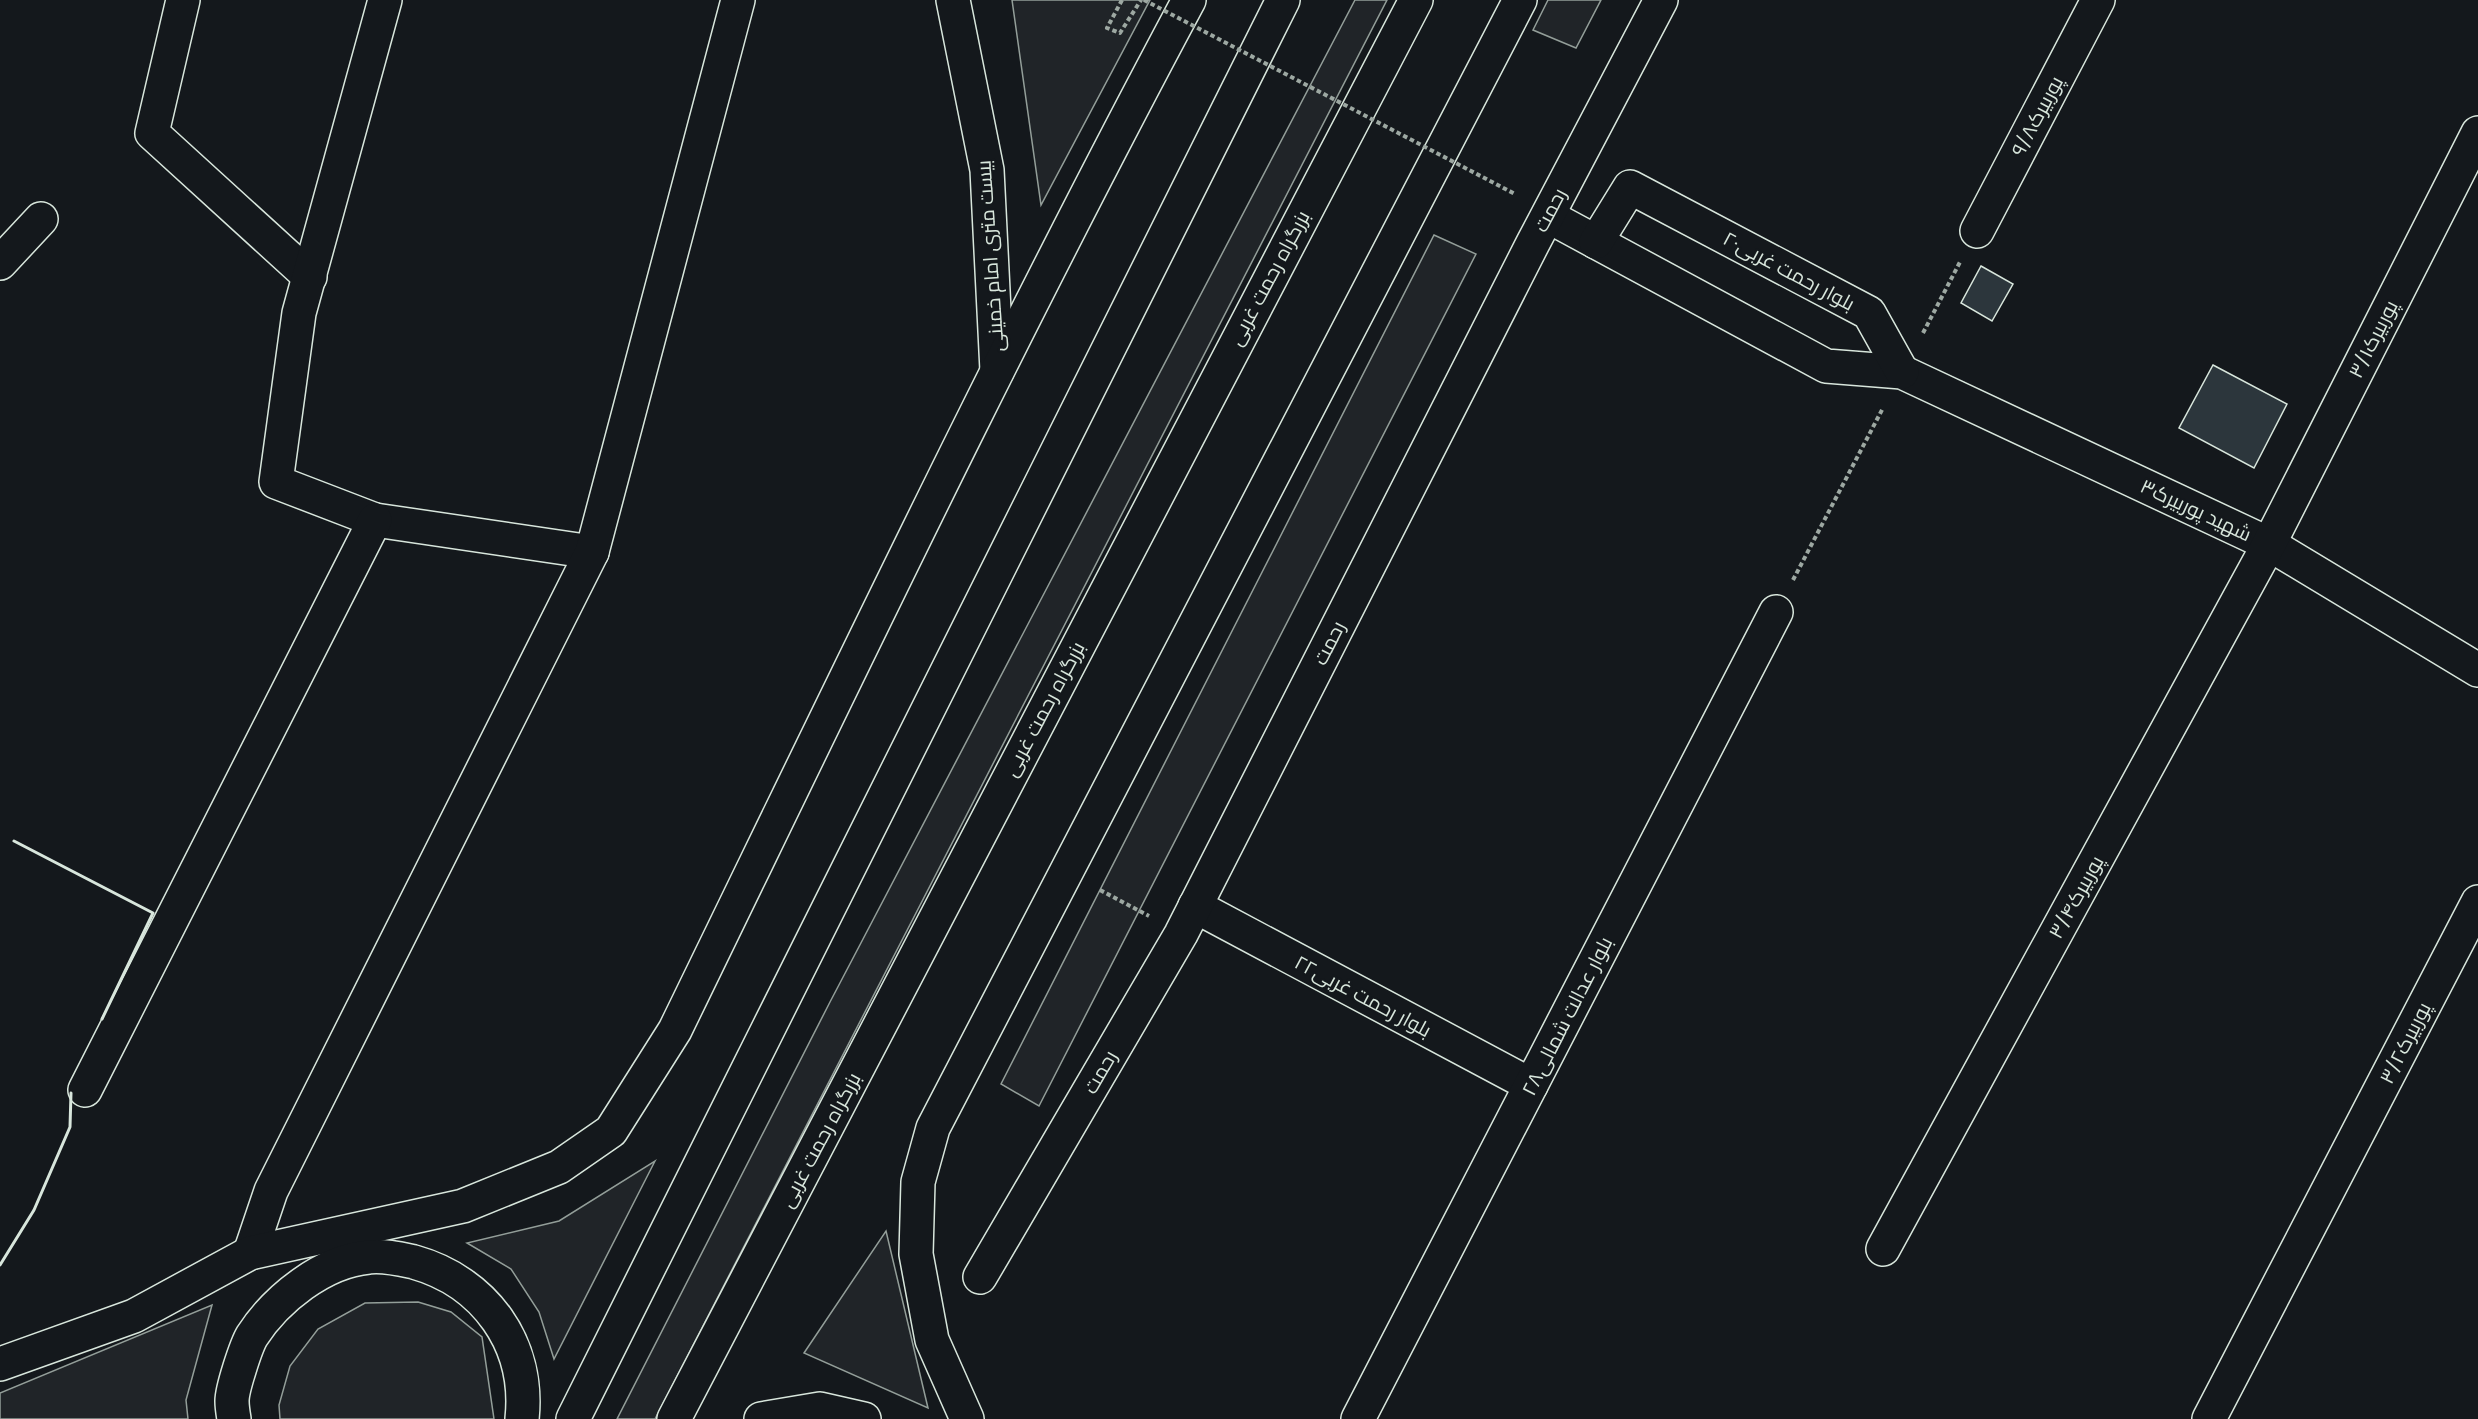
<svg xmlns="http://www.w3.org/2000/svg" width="2478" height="1419" font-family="'Fira Sans Condensed',Cairo,sans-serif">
<rect width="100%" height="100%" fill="#14181c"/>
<g fill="#202428" stroke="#939e99" stroke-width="1.5">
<path d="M1012,0H1150L1041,205Z"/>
<path d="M1355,0H1387L655,1419H617L830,1002Z"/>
<path d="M1548,0H1601L1576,48L1533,30Z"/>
<path d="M1434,235L1476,254L1039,1106L1001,1084Z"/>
<path d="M655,1161L554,1359L539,1312L511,1269L467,1243L559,1221Z"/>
<path d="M886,1231L928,1408L804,1353Z"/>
<path d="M418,1302L451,1312L482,1337L494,1419H280L279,1405L290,1366L318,1329L365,1303Z"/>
<path d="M212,1305L186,1400L188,1419H0V1393Z"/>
</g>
<g fill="#2c363c" stroke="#d8e6dc" stroke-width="1.5">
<path d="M1981,266L2013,284L1992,321L1961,303Z"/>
<path d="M2213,365L2287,404L2254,468L2179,428Z"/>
</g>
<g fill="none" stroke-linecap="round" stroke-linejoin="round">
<defs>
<g id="minor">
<path d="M183,0L152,133L310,277"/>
<path d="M385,0L299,313L276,482L375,520L592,552"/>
<path d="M1548,216L1826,366L1902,372L2269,544L2478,670"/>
<path d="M1977,231L2098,0"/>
<path d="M1596,242L1630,187L1869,313L1902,372"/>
<path d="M0,263L41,219"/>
<path d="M1195,906L1531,1085"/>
<path d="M85,1090L375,520"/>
<path d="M1883,1249L2269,544L2478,133"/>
<path d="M250,1253L271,1191L592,552L738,0"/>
<path d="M1358,1419L1776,612"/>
<path d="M2209,1419L2478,902"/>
</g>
<path id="tertiary" d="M980,1277L1181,934L1533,243L1661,0"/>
<path id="secondary" d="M953,0L987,170L997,371"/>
<g id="trunk">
<path d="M0,1364L134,1316L250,1253L463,1206L559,1167L611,1131L675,1030C843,685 1008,338 1189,0"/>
<path d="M234,1419C233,1413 232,1407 232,1401C232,1389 246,1346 252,1336C276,1299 323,1261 369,1257C383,1255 400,1259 414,1262C485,1282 530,1344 522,1419"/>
<path d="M573,1419L1283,0"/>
<path d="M674,1419L1416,0"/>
<path d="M761,1419L820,1409L864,1419"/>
<path d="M967,1419L932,1340L916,1254L918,1182L933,1128L1520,0"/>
</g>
</defs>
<use href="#minor" stroke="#d8e6dc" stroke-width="36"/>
<use href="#tertiary" stroke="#d8e6dc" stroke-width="36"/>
<use href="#secondary" stroke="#d8e6dc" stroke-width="36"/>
<use href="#trunk" stroke="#d8e6dc" stroke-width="36"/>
<g stroke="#9da8a2" stroke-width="4" stroke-dasharray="4.5 3" stroke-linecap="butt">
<path d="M1122,0L1107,28L1120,33L1141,0"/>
<path d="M1923,333L1960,262"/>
<path d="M1793,580L1883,408"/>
<path d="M1100,890L1149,916"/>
</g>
<use href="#minor" stroke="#14181c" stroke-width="33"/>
<use href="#tertiary" stroke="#14181c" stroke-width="33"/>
<use href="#secondary" stroke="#14181c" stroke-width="33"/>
<use href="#trunk" stroke="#14181c" stroke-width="33"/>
<path stroke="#9da8a2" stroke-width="4" stroke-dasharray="4.5 3" stroke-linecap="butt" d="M1144,0L1515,194"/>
<g stroke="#d8e6dc" stroke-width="3">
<path d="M14,841L153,913L102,1019"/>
<path d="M0,1265L34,1210L70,1127L71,1093"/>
</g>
</g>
<g text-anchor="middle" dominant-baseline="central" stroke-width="4.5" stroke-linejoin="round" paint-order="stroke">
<g font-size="20" fill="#d8e6dc" stroke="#14181c">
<text transform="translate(2037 116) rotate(-62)">پوربیرک۹/۸</text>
<text transform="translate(1550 210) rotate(-62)">رحمت</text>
<text transform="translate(990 256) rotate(-94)">بیست متری امام خمینی</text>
<text transform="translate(1789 271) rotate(28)">بلوار رحمت غربی۲۰</text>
<text transform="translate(1269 278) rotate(-62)">بزرگراه رحمت غربی</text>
<text transform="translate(2373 339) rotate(-63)">پوربیرک۳/۱</text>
<text transform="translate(2196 510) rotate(25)">شهید پوربیرک۳</text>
<text transform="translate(1329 643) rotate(-63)">رحمت</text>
<text transform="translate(1044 709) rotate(-62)">بزرگراه رحمت غربی</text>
<text transform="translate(2076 897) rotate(-61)">پوربیرک۳/۴</text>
<text transform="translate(1363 996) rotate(28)">بلوار رحمت غربی۲۲</text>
<text transform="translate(1567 1016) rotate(-63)">بلوار عدالت شمالی۲۸</text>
<text transform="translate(2405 1043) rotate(-63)">پوربیرک۳/۲</text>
<text transform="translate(1100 1072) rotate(-60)">رحمت</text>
<text transform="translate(820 1140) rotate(-62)">بزرگراه رحمت غربی</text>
</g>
</g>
</svg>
